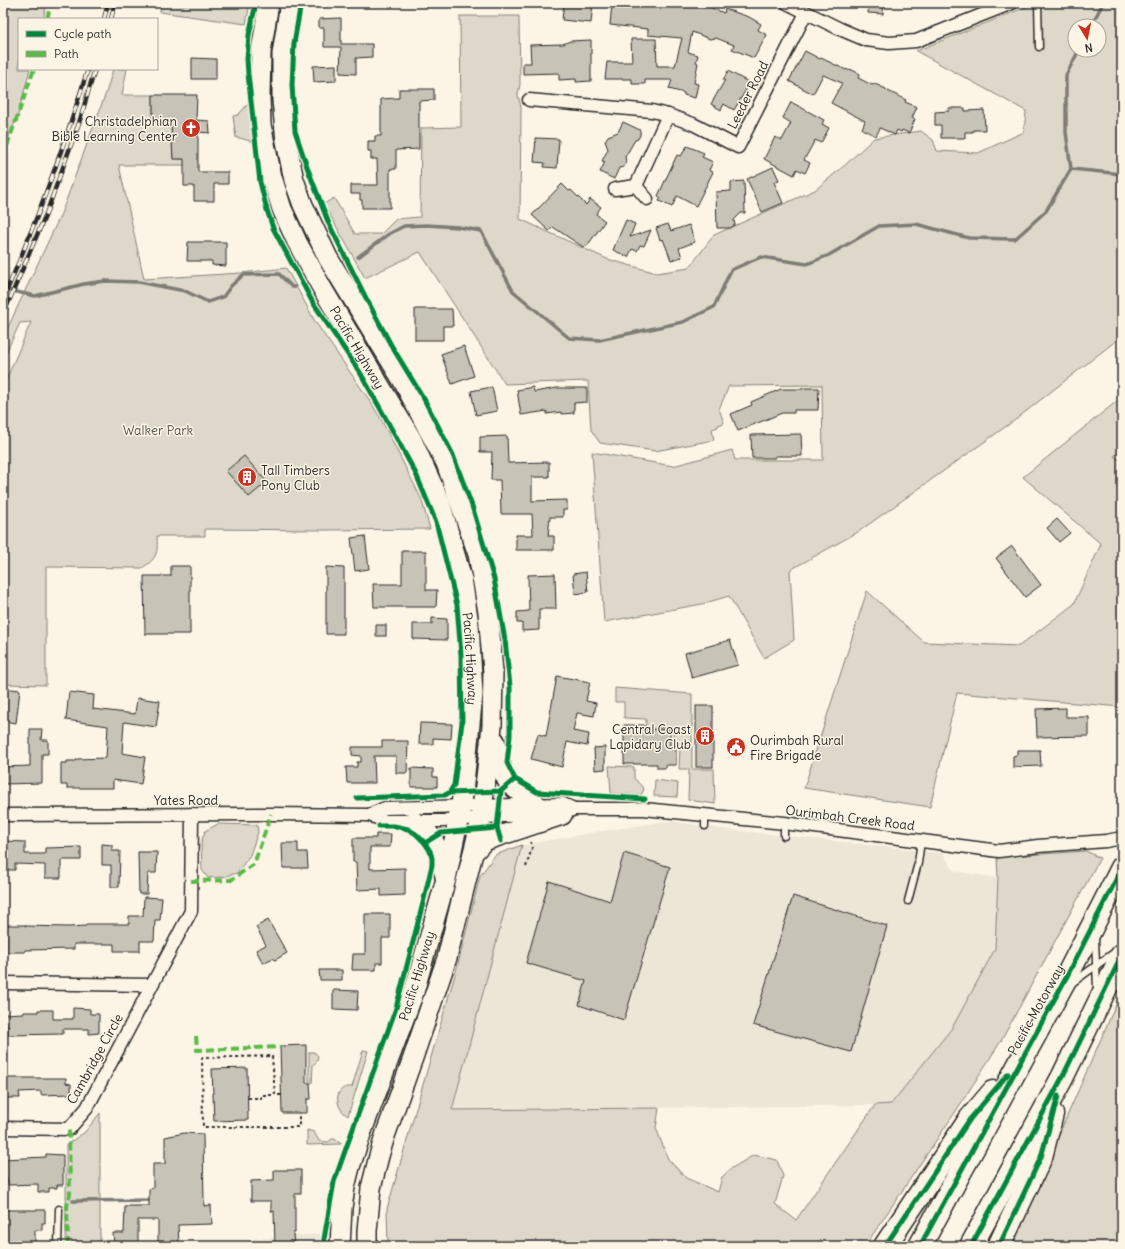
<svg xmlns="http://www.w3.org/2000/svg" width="1125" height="1249" font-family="Delius,sans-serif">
<rect width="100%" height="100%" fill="#fcf5e5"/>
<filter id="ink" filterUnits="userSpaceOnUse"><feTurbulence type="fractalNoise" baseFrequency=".025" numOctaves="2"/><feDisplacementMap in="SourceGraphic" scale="8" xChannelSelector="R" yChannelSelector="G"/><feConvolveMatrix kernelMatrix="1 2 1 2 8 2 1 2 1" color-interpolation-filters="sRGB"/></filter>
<g filter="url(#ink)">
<g fill="#ece6d7">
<path d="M670,821L722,829L943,853L954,871L998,878L995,949L952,1029L890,1105L452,1110L522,845L596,832Z"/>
<path d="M320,1234L321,1246H254L253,1239Z"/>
</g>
<g fill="#ded8ca" stroke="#84827a" fill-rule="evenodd">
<path d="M3,3H47L43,19H19V69H30L18,115L3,151Z"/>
<path d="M161,3H250L246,24L160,12Z"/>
<path d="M1036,3H1122V336L1015,420L858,532L790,570L794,640L764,658L729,596L702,604L604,622L592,452L673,466L732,450L735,460H823L822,385L729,386L719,409L724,423L718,425V427L712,429L714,440L655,451L600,443L591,430L588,381L505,384L420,252L365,278L324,204L334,198L355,234H381L396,219L420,217L421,128L461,127L460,16H519L520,84L518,95L521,107L520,219L607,259L657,273L689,268L714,235L815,190L844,166L874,138L921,131L933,140L937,151L978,153L1024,132L1026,111L916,51ZM1075,26H1099V50H1075Z"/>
<path d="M113,69H127L122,95H153V122L171,123L173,159H193V165H119L144,279L241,273L286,268L316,323L370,401L381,419L421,498L430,529L326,530L205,529V536H157C158,553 157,559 142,568L46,567V685L3,684V387L31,322L20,323L3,359V338L61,214L107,90Z"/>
<path d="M248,104L253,142L240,138H236L233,116L238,115Z"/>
<path d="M1122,397V450L1114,456L1122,461V707L957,693L930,807L804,788L867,591L924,642L1019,646L1074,604L1101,544L1023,477Z"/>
<path d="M615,688L692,694V769H714L715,804L688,800L689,769H679L680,747H674L673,728H654L655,754L645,753L646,719L624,718V702H615Z"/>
<path d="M609,766L634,767V778L644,789L641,795L611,793Z"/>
<path d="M655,780L678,783L677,797L654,796Z"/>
<path d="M218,824L257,825L258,832L250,855L237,873L223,877L208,878L202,870L201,843L205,831Z"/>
<path d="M522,845L452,1110L659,1108L656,1128L668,1159L686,1178L718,1192L722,1177L732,1168L754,1155L777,1160L783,1176L775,1204L796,1220L875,1105L891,1104L952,1028L995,949L998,878L997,857L1086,851L1100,858L1001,1041L956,1111L865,1246H388L387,1209L458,964L480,876L495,855Z"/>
<path d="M1122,991V1246H1010Z"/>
<path d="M363,1050L368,1051L348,1116C334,1108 333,1085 352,1087Z"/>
<path d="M309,1052H314L318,1056L317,1061L313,1065L312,1083H309Z"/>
<path d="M100,1113V1246H66V1145L85,1132Z"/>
<path d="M307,1130L314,1132L319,1141L328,1142L332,1139H335L338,1142H341V1144L307,1145Z"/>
</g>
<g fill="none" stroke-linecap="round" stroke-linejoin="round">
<g stroke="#7d7b74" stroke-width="3.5">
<path d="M1091,26L1103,3"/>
<path d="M1071,169L1122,174"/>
<path d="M358,257L389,234L404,226L426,225L458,227L481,231L513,291L569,338L599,340L683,322L714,307L731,270L761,257L807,264L829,255L879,226L916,224L969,238L1015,239L1046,211L1071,169L1066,132V75L1079,50"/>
<path d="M3,289L35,296L84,284L105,281L139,282L185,291L208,302L223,297L231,286L243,275L279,274L292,287H295"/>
<path d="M73,1201L154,1200"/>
</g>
</g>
<g fill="#c8c3b7" stroke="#2b2b2b">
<path d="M564,3H593L591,23L562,20Z"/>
<path d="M612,3H700L724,13L725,9L749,17L761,24L758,30L767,35L754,58L732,49L734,45L716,38L710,39L692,32L688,52L698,55L696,62L698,63L694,83L698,84L695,98L684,95V93L669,89L672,80H645V84H632V79H605L607,62H632L631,39H656L657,66H675L682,38L648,35V29L610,25Z"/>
<path d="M869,3H884L883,14L868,13Z"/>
<path d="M341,18V44H372V57L356,58V74L340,73L341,47H324V28H319V19Z"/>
<path d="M591,40V81L576,82V79L559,80V73L523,74V63H531L530,45L563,44L570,41Z"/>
<path d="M805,51L820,59L821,58L846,70L847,69L849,71L850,69L860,74L858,78L872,85L875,84L886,89V90L906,100L905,102L917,107L912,118L915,119L909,133L902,130L901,132L897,130L895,135L880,128L876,136L862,129L865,121L831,103L842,83L823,75L813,94L789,81Z"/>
<path d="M192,58L216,59V79H192Z"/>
<path d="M336,65V81L314,82L313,66Z"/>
<path d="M728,71L750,83L734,110L724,104L721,110L711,104L725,80H723Z"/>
<path d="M399,89H434V100L419,101V149L396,150V169H390V208H362V200H360V194H351V185H378L377,159H371V151H368V141H375V136H381V99L399,98Z"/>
<path d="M153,95H197L196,120L209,121L210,133L198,132V172H228V184H214V201H194V186H184V159H173L171,123L153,122Z"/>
<path d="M791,102L824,120L822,124L829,128L821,143L815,140L804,160L810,163L805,173L797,169L794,175L764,159L775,137L782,140L791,123L783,118Z"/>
<path d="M949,108H965V111L984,110L985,130H973V132H965V138H941V125H935V112L949,111Z"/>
<path d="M623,122L640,130V135L638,139L635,140L625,157L626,162L624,167L619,168L614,179L600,172L605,162L602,161L608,149L605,141L608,136L618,132Z"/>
<path d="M536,138L559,139L557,168L544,167L545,163L534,162Z"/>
<path d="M687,146L704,153L702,157L713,162L709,170L713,172L696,206L677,196L672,207L659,201L661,198L658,196L677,155L681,156Z"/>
<path d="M773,167L779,180L774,182L783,203L762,212L747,179Z"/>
<path d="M744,181L745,213H741L734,220L735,225L730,228H717L716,192L731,191V182Z"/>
<path d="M562,184L569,191L571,190L586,205L590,199L601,207L596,214L605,221L587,246L583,247L553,227L549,231L532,215Z"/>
<path d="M626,220L635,224L630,237L651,230L644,246L640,245L637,251L632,249L628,257L613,250Z"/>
<path d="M668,224L671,231L689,225L695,242L679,248L682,257L671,260L663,239L660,240L656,228Z"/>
<path d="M188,242H226V266L212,265V261H187Z"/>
<path d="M415,309H452L453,326H443V340H415Z"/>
<path d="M464,346L474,376L452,384L441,354Z"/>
<path d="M492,387L497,411L476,415L471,391Z"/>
<path d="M533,387L534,392L557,388H587V402L574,403V413L561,414V412L547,414V411L521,415L517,390Z"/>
<path d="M803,388H819L818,410H794V413H782L738,431L731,414L752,405L751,402L781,389H803Z"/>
<path d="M801,434L802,456H775V458H752L751,435Z"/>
<path d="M507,436L508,463L549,462V477H532V501L567,500V510H563V517H550L548,536H554V550H516V535H533L532,514H501L500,480H491L492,452H480V437Z"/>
<path d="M244,456L267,482L249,497L226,471Z"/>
<path d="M1057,519L1070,533L1059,542L1047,528Z"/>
<path d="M365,536L369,569L355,571L351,538Z"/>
<path d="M1012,546L1041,585L1025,597L996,558Z"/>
<path d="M402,551H426V590H437L436,607H374L373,584H402Z"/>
<path d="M171,566H190V634H145L144,576H171Z"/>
<path d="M326,567L344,568V634H326Z"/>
<path d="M586,572L588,592L575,594L573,574Z"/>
<path d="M555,574L556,609H539V630L522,631V623H517V612L529,611L528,575Z"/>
<path d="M432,618L447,619V640L413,639V624H432Z"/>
<rect x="376" y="625" width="10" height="11"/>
<path d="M730,640L738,665L692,678L685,653Z"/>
<path d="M557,676L590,682L586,701L596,703L594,716L577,713L573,731L589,734L587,746L567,742L562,767L531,759L538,734L546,736Z"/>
<path d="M3,688L20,690L16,723L3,721Z"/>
<path d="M69,692L94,695L93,709L135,714L137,698L160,701L156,727L124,722L122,753L145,757L141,784L113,780V788H67V785H61V763H67V761H76L77,759L106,758L108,726L66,720Z"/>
<rect x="696" y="706" width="17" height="61"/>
<path d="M1066,708V717H1089V736L1037,737L1036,709Z"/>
<path d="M420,723L452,724L451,739L433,738V744H419Z"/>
<path d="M624,725H644V730L670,729V748H676V765H666V768H657V764H624Z"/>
<path d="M30,729H42L41,740H48V754H42V783L3,784V767L30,766Z"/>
<path d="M382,741H408L407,773H396V756H374L375,783H347L346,767H357V762H361V756L352,755V747H382Z"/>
<path d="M605,747V769L595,770L594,748Z"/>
<path d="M1017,750H1040L1041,766L1013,767V756L1017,755Z"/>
<path d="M411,768L433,769V777H437V787H411Z"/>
<path d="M376,834H391L390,847H370V869L405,868V895L381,896V889L357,890L356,862H353V838H376Z"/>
<path d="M3,841L25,842V854H45V848L81,847V860H61V878H45V865L15,864V870H3Z"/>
<path d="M282,843H298V852H307L308,868H283Z"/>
<path d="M102,844L112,845V851H120L119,887H111V865H102Z"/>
<path d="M138,852H157L156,873H148L147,894H139Z"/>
<path d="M624,853L670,867L624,1020L579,1005L586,981L526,963L549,881L610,901Z"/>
<path d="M793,896L887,926L851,1052L753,1025Z"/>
<path d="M144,897L162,898L160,920H155L154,941H140V951H114V944H74V949L25,950V952H6V925H25V926L69,927L86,926V924H129V916H143Z"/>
<path d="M365,914H390V938H382V963H376V970H352L353,954H365Z"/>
<path d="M268,920L287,953L275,960L273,958L263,963L256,950L266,945L256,927Z"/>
<path d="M319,970H342V980H320Z"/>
<path d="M333,990L358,991L357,1010L333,1009Z"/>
<path d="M73,1008L90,1009V1014H99V1033L89,1034V1029H63V1034L8,1035V1026H3V1014L24,1013V1012H38V1010H53V1019H73Z"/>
<path d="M306,1045V1083H310L311,1099H307V1113H282L280,1046Z"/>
<path d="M247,1068L248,1120L214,1121L212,1069Z"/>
<path d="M3,1078H66V1083L71,1084V1094L41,1095V1091L19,1092L20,1098H3Z"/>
<path d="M184,1133L203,1134L204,1206L211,1205L212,1224L178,1225L179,1246H158V1220H138V1246L114,1245L113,1233H124L125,1206H149V1189L153,1188V1164H165V1137Z"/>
<path d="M46,1154L63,1155V1185H57V1188H49V1192H38V1184L8,1185V1180H3V1159L46,1157Z"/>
<path d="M274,1170H301V1194H295V1233H293L294,1246H275L274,1211H271V1201H251V1181L274,1180Z"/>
<path d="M3,1210H45V1223H42V1230H35V1246H3Z"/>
</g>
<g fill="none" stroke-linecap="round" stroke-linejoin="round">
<defs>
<g id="service">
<path d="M1038,3L1039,47"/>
<path d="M705,815V826"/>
<path d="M784,836V823"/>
<path d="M908,901L918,863L921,841"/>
<path d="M1095,938L1097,988"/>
<path d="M1072,983L1115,952"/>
<path d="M58,1246L59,1209"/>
</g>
<g id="minor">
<path d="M787,3L840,29L866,40L889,43L916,41L1012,3"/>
<path d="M529,100L652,111L668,115L693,124L738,147L806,13"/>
<path d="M636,186L668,115"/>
<path d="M615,189L636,186L647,199"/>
<path d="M3,815L271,814L369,815L385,821H443L499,816L562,815L574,809H644L784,823L999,851L1038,846L1106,841L1122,838"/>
<path d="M369,815L385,808L563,804L574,809"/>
<path d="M3,983L151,985"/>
<path d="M3,1128L69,1129L87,1108L191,911L192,814"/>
</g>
<g id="primary">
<path id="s1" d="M269,3L261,52L260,96L261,125L272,177L282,209L297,242L322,288L411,438L440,502L462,579L469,625L473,694L463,793L456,831L446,879L414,992L361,1134L350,1167L345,1187L342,1208L340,1246"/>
<path d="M290,3L282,54V100L286,141L294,180L303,205L328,258L403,381L446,463L478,554L488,612L493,672L492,726L485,786L479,829L447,958L414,1055L385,1136L379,1156L371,1188L367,1231V1246"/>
<path d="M495,741L502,770L509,784L536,804"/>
<path d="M413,821C436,833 439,853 445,876"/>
<path d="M473,853L484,841L562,815"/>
</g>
<g id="motorway">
<path d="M885,1246L970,1119L993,1092"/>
<path d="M920,1246L1066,978L1122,868"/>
<path d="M971,1246L1062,1078L1122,955"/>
<path d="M999,1246L1041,1157L1052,1114"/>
</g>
</defs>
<use href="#service" stroke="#2b2b2b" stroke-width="9"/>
<use href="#minor" stroke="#2b2b2b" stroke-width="15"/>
<use href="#primary" stroke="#2b2b2b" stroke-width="22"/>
<use href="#motorway" stroke="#2b2b2b" stroke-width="25"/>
<g stroke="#2b2b2b" stroke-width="2" stroke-dasharray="3 3" stroke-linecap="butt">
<path d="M526,867L532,848L531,842"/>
<path d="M281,1095H275L272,1056L202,1058L203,1127H299V1113"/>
<path d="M248,1098H261V1095H275"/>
</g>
<use href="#service" stroke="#fcf5e5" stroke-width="6"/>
<use href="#minor" stroke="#fcf5e5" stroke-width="12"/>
<use href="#primary" stroke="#fcf5e5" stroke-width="19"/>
<use href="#motorway" stroke="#fcf5e5" stroke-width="22"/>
<defs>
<g id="rail">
<path d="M104,19L108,3"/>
<path d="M111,19L115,3"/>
<path d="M3,299C36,224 64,147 88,69"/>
<path d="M3,315L46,214L79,123L95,69"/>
</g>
</defs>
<use href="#rail" stroke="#2b2b2b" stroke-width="4.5"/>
<use href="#rail" stroke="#fcf5e5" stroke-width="3" stroke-dasharray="9" stroke-linecap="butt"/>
<g stroke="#58b947" stroke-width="4" stroke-dasharray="8 4" stroke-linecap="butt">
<path d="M47,19L51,3"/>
<path d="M3,157L34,69"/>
<path d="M191,881L231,880L254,864L271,814"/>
<path d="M196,1036L197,1050L280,1047"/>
<path d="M68,1246L67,1206L70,1195L69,1129"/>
</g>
<defs>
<g id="cycleway">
<path d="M256,3L249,35L247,59L248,74L260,182L267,210L273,228L312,301L361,374L380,408L416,474L436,522L457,605L461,655L462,722L454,785L449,793L445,795L357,798"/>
<path d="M301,3L294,43L292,85L295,131L307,167L329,224L368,302L391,345L424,399L453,455L472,506L494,579L505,640L510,686V736L507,763L515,779L537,792L645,799"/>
<path d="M449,793L501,791L515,779"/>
<path d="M501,841L497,828L501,791"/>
<path d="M425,843L441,833L497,828"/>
<path d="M325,1246L324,1239L334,1182L396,1008L424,899L432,865V858L430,851L425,843L416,834L408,829L394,826H379"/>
<path d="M885,1246L970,1119L1008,1074"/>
<path d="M920,1246L1066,978L1122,868"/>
<path d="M971,1246L1062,1078L1122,955"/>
<path d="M999,1246L1041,1157L1058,1096"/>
</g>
</defs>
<use href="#cycleway" stroke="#fcf5e5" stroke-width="8"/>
<use href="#cycleway" stroke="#00873e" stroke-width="5"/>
</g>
</g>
<defs>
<symbol id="church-disc" viewBox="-11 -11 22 22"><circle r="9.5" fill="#c8321e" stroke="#fcf5e5"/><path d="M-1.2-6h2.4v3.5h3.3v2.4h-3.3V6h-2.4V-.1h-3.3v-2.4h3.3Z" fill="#fff"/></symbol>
<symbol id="building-disc" viewBox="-11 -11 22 22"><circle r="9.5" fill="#c8321e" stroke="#fcf5e5"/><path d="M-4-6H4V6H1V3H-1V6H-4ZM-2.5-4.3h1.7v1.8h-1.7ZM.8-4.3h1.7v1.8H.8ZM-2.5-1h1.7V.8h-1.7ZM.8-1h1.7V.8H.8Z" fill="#fff"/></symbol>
<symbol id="civic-disc" viewBox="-11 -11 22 22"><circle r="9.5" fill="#c8321e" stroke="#fcf5e5"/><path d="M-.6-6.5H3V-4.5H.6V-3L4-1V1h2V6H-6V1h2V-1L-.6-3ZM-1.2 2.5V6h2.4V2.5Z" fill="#fff"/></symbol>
</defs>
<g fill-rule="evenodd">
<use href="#church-disc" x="180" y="117" width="22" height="22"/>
<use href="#building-disc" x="236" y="466" width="22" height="22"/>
<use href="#building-disc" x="694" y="725" width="22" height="22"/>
<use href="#civic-disc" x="725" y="736" width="22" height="22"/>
</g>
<g text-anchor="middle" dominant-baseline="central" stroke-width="3" stroke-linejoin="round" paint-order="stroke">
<g font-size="13" fill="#2b2b2b" stroke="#fcf5e5">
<text transform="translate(748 95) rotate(-63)">Leeder Road</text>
<text stroke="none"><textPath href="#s1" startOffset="367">Pacific Highway</textPath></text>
<text stroke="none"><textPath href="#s1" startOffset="703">Pacific Highway</textPath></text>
<text x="186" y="800">Yates Road</text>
<text transform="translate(850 818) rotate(7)">Ourimbah Creek Road</text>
<text transform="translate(417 976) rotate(-73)">Pacific Highway</text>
<text transform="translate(1036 1010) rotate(-61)">Pacific Motorway</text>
<text transform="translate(95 1059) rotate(-61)">Cambridge Circle</text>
</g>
<g font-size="13" fill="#2b2b2b" stroke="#fcf5e5" text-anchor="end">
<text x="177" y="121">Christadelphian<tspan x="177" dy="15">Bible Learning Center</tspan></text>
<text x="261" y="470" text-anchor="start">Tall Timbers<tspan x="261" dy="15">Pony Club</tspan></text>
<text x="691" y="729">Central Coast<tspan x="691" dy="15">Lapidary Club</tspan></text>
<text x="750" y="740" text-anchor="start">Ourimbah Rural<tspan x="750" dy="15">Fire Brigade</tspan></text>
</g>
<g font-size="13" fill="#585653" stroke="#fcf5e5">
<text x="158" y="430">Walker Park</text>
</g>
</g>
<rect width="1125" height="1249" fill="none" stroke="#fcf5e5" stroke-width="16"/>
<rect x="8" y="8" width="1109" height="1233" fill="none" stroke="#2b2b2b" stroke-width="1.5" filter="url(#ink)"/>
<rect x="18" y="18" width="140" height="52" fill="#fcf5e5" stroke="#a8a49b"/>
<rect x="26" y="31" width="20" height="6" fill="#00873e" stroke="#a8a49b"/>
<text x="54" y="38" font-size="12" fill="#2b2b2b">Cycle path</text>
<rect x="26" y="51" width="20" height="6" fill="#58b947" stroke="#a8a49b"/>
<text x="54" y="58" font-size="12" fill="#2b2b2b">Path</text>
<g transform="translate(1087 38) rotate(170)"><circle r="19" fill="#fcf5e5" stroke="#a8a49b"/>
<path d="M0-3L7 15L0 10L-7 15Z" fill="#c8321e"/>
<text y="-6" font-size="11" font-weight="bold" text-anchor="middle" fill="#2b2b2b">N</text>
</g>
</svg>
